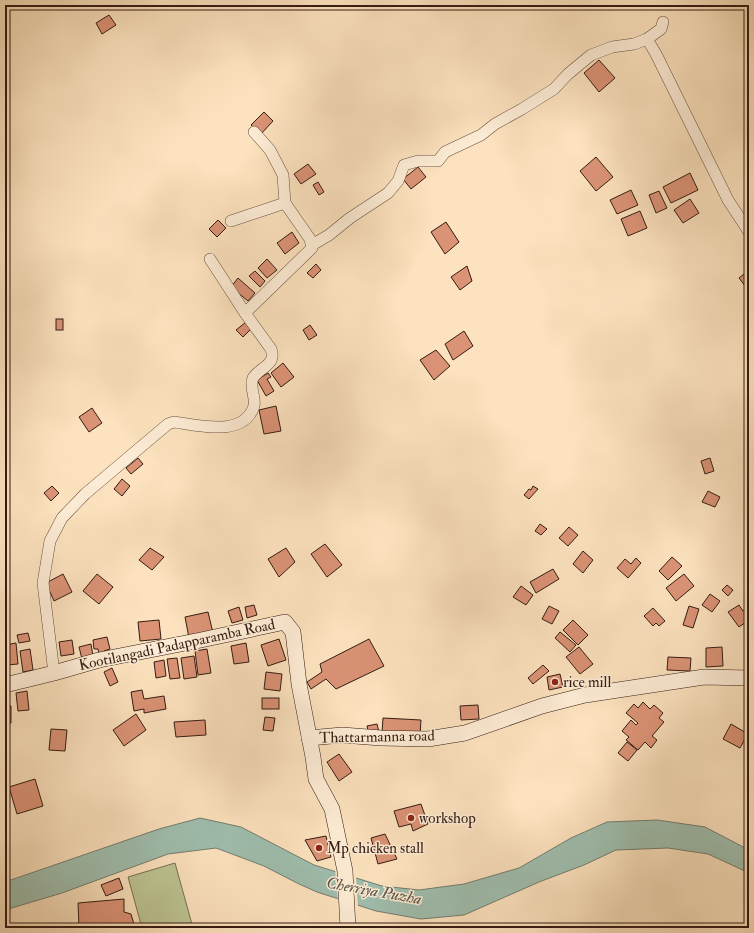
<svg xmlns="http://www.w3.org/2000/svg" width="754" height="933" font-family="'IM FELL Double Pica',serif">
<rect width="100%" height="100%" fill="#fce2be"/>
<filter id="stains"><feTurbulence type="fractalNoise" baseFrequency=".005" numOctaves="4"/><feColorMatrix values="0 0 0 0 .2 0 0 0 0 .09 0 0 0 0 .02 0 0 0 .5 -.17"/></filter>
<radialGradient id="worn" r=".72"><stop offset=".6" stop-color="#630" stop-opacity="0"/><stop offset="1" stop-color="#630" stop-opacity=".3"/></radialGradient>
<path fill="#bdc493" stroke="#787053" d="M175,863L193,928H142L128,877Z"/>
<path fill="#9fbeae" stroke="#747d70" d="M200,818L241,827L314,865L382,886L419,890L464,884L519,868L571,838L607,822L657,820L705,827L749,850V873L708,854L668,848L616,850L584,865L539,882L464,915L421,919L376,911L317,892L299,884L264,866L216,848L168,854L62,893L5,910V882L159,829Z"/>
<path fill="#fce2be" d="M335,869L356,875L358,907L338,901Z"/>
<g fill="#db9376" stroke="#341b13">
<path d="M109,15L116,25L102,34L96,23Z"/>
<path d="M599,60L615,78L599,92L584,73Z"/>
<path d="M264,112L273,121L261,134L251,125Z"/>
<path d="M596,157L613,177L596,191L580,171Z"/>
<path d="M308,164L316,174L301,184L294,174Z"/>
<path d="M418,167L426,177L411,189L403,179Z"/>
<path d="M690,173L698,190L671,203L663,187Z"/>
<path d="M318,182L324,192L319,195L313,185Z"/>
<path d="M631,190L638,205L617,214L610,200Z"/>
<path d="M659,191L667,208L656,213L649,195Z"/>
<path d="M690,199L699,213L683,223L674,210Z"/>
<path d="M640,211L647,228L628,236L621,219Z"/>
<path d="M218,220L226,228L217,237L209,229Z"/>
<path d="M446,222L459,242L445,254L431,232Z"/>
<path d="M292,232L299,243L285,254L277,243Z"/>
<path d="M267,259L277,270L267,278L258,268Z"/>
<path d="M316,264L321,270L313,278L307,273Z"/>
<path d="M467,266L472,281L460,290L451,277Z"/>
<path d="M749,270V291L739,278Z"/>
<path d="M255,271L265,281L260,287L249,276Z"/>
<path d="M238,278L255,293L248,301L231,287Z"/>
<rect x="56" y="319" width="7" height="11"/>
<path d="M246,322L252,328L243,337L236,330Z"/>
<path d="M310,325L317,335L309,340L303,330Z"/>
<path d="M464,331L473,346L453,360L445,344Z"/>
<path d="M436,350L450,366L434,380L420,360Z"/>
<path d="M283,363L294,377L281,387L271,373Z"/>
<path d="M268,373L271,377L267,379L274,391L266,396L257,380Z"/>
<path d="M276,406L281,431L264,434L259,410Z"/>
<path d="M92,408L102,423L89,432L79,417Z"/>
<path d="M138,458L143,464L131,474L126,468Z"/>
<path d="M710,458L714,471L705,474L701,461Z"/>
<path d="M122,479L130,486L122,496L114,489Z"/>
<path d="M52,486L59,493L51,501L44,493Z"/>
<path d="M533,486L538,489L529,499L524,495L529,489L531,490Z"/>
<path d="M708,491L720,497L715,507L702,502Z"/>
<path d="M540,524L547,529L541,535L535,531Z"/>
<path d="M569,527L578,535L568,546L559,538Z"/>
<path d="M325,544L342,565L327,577L311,554Z"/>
<path d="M150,548L164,557L152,570L139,560Z"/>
<path d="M286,548L295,562L279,577L268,559Z"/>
<path d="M583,551L593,560L583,573L573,564Z"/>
<path d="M672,557L682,566L668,580L659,571Z"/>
<path d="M636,558L641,563L628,578L617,568L625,559L631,564Z"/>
<path d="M553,569L559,579L536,593L530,582Z"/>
<path d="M63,574L72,592L54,601L46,583Z"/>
<path d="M97,574L113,587L99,604L83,591Z"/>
<path d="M684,574L694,586L676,601L666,588Z"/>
<path d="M727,585L733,590L728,596L722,590Z"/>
<path d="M521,586L533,595L526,605L513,597Z"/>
<path d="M710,594L720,601L712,612L702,605Z"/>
<path d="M254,605L257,615L247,618L245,607Z"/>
<path d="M739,605L743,611L748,608L749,609V620L739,627L728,612Z"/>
<path d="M549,606L559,611L552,624L542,619Z"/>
<path d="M689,606L699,609L693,628L683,625Z"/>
<path d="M239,607L243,620L232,623L228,611Z"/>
<path d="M653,608L665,621L659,626L656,623L653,626L644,616Z"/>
<path d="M208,612L213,633L189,638L185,617Z"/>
<path d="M159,620L161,639L140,641L138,622Z"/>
<path d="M573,620L588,635L578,645L563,630Z"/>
<path d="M560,632L576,645L570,652L555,638Z"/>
<path d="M28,633L30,641L19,643L17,635Z"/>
<path d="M107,637L110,649L104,651V653L99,654L98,649H94L93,640Z"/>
<path d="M279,639L286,660L268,666L261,645Z"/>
<path d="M369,639L384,666L336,689L326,679L311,689L307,682L322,672L320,664Z"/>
<path d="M72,640L74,654L61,656L59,642Z"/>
<path d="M16,643L18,664L7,665L5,645Z"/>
<path d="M246,643L249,662L234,664L231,646Z"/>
<path d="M91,644L93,656L82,659L79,647Z"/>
<path d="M579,647L593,664L580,674L566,657Z"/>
<path d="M722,647L723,666L706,667V648Z"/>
<path d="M30,649L33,670L23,672L20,651Z"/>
<path d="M207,649L211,673L198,675L195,651Z"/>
<path d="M194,656L197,677L184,679L181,658Z"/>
<path d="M668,657L691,658L690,671L667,670Z"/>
<path d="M177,658L180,678L170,679L167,659Z"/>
<path d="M164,660L166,676L156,678L154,662Z"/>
<path d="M543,665L549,671L533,684L528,678Z"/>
<path d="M112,668L118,682L110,686L104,672Z"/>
<path d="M266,672L282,674L280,691L264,689Z"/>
<path d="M560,674L563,687L549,690L547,677Z"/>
<path d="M142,690L144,699L164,696L166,709L144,713V709L134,711L131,692Z"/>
<path d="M27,691L29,710L18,711L16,693Z"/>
<rect x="262" y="698" width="17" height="11"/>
<path d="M643,702L650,709L654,705L663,713L659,718L664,722L652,736L657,740L651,748L645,742L638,750L626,740L629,737L622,731L631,720L636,725L638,723L626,713L634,704L638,708Z"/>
<path d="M478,705L479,719L461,720L460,706Z"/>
<path d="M5,706H11V723L5,724Z"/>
<path d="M136,714L146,730L124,746L113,730Z"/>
<path d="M265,717L275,718L273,731L263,730Z"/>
<path d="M383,718L421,720L420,735L382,733Z"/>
<path d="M205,720L206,735L176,737L174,722Z"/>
<path d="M377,724L379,732L369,734L367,726Z"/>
<path d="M731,724L748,734L740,748L723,739Z"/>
<path d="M51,729L67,730L65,751L49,750Z"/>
<path d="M627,742L637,750L628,761L618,753Z"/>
<path d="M339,754L352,772L339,781L327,762Z"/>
<path d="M35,779L43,806L17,814L9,787Z"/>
<path d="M421,804L428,824L413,831L411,824L399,827L394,811Z"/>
<path d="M385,834L397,859L378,864L371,838Z"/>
<path d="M326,836L331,857L317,861L305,840Z"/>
<path d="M119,878L123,889L106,896L101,885Z"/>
<path d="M124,899V912L131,914L135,928H79L78,903Z"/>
</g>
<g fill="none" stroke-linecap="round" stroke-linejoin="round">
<defs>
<g id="street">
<path d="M647,39L656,54L728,200L749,232"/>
<path d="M231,221L285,203"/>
<path d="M312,245L329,235L350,218L388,193L398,181L404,165L418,161H438L445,152L481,135L495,124L522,109L554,89L568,74L591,55L612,47L634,44L647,39L661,29L663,22"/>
<path d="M245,313L312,248L310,239L285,203L283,175L270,150L254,132"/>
<path d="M54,673L43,583L50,541L62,518L85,494L168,424L174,422C198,425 244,438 254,406C256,397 249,387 253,378C260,367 277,365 271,349L245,313L210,259"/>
</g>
<g id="secondary">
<path d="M5,685L54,673L99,660L201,640L285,622L293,632L299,684L313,757L316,779L332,809L345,871L348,928"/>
<path d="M309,738L342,735L381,738L428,739L465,733L542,706L585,695L704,677L749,678"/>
</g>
</defs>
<use href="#street" stroke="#664d3e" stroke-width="12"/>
<use href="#secondary" stroke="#341b13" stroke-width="16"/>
<use href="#street" stroke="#fdecd5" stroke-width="11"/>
<use href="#secondary" stroke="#fdecd5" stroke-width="15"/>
</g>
<g fill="#8f2418" stroke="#fdecd5" stroke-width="1.5">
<circle cx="555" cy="682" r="4"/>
<circle cx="411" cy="818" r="4"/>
<circle cx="319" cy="848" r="4"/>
</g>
<g text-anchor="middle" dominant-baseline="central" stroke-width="3" stroke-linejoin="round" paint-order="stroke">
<g font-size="15" fill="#341b13" stroke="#fdecd5">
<text transform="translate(177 645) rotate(-12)">Kootilangadi Padapparamba Road</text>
<text transform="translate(377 737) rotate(-1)">Thattarmanna road</text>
</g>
<g font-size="15" fill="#341b13" stroke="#fdecd5" text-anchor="start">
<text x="563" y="682">rice mill</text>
<text x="419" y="818">workshop</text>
<text x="327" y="848">Mp chicken stall</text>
</g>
<g font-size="16" font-style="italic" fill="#595449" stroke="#fdecd5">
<text transform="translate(374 891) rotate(10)">Cherriya Puzha</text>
</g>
</g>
<rect width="754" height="933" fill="none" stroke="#fce2be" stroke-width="20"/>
<rect x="6" y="6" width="742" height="921" fill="none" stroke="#341b13" stroke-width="2"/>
<rect x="10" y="10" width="734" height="913" fill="none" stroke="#341b13"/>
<rect width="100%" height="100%" filter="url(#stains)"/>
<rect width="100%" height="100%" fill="url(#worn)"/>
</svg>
